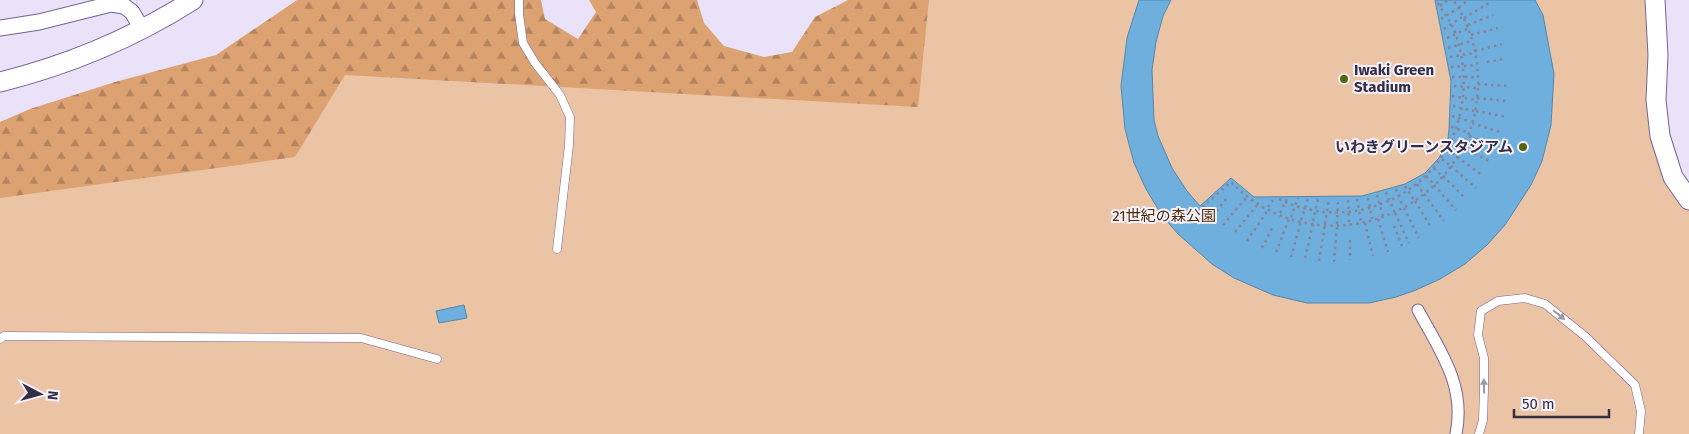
<svg xmlns="http://www.w3.org/2000/svg" width="1689" height="434" font-family="'Fira Sans','Noto Sans JP',sans-serif">
<defs>
<pattern id="forest-firs" width="22" height="20" patternUnits="userSpaceOnUse" patternTransform="scale(1.25)"><rect width="22" height="20" fill="#dda272"/><path d="M5 1l3.5 6h-7zM16 11l3.5 6h-7z" fill="#b4845f"/></pattern>
</defs>
<rect width="100%" height="100%" fill="#e9e2f9"/>
<path fill="url(#forest-firs)" d="M297,0H541L545,19L578,39L596,12L589,0H697L704,23L724,46L764,57L792,52L815,17L848,0H1036L1094,434L0,312V122L30,109L115,82L216,55Z"/>
<path fill="#ebc4a5" d="M929,0H1655L1656,100L1689,200V434H0V198L295,157L345,75L918,107Z"/>
<g fill="#6eafdd" stroke="#5288ad">
<path d="M1139,0H1171L1163,16L1156,42L1152,70L1154,120L1158,136L1172,168L1187,191L1200,206L1231,178L1254,197L1362,196L1405,184L1425,173L1439,158L1443,150L1448,139L1449,129L1451,81L1435,0H1535L1543,15L1554,74L1551,125L1542,161L1531,185L1505,225L1487,245L1465,264L1440,279L1416,290L1396,297L1369,303H1307L1273,295L1234,278L1212,264L1178,234L1161,214L1146,189L1134,163L1125,129L1121,86L1127,38Z"/>
<path d="M464,305L467,318L439,323L436,311Z"/>
</g>
<g fill="none" stroke-linecap="round" stroke-linejoin="round">
<defs>
<g id="service">
<path d="M519,0V14L523,43L535,63L560,95L570,117L569,145L557,249"/>
<path d="M0,339L4,336L361,338L437,359"/>
<path d="M1479,434L1483,420L1484,389V358L1478,335L1481,311L1498,301L1525,298L1545,304L1586,337L1635,385L1641,411L1639,434"/>
</g>
<path id="pedestrian" d="M1418,310C1440,351 1466,385 1456,434"/>
<path id="minor" d="M0,28L39,22L111,4L124,6L132,12L142,29"/>
<g id="tertiary">
<path d="M1655,0L1658,55L1656,100L1660,136L1673,177L1689,200"/>
<path d="M0,82C69,65 133,38 193,0"/>
</g>
</defs>
<use href="#service" stroke="#766497" stroke-width="9"/>
<use href="#pedestrian" stroke="#766497" stroke-width="13"/>
<use href="#minor" stroke="#766497" stroke-width="17"/>
<use href="#tertiary" stroke="#766497" stroke-width="21"/>
<g stroke="#898299" stroke-width="2.5" stroke-dasharray="2.5 4" stroke-linecap="butt">
<path d="M1440,6L1448,0"/>
<path d="M1459,8L1468,0"/>
<path d="M1464,18L1489,3"/>
<path d="M1441,19L1457,9"/>
<path d="M1468,25L1493,15"/>
<path d="M1444,29L1462,17"/>
<path d="M1471,35L1498,28"/>
<path d="M1447,38L1467,29"/>
<path d="M1448,48L1471,41"/>
<path d="M1475,51L1502,44"/>
<path d="M1450,57L1474,53"/>
<path d="M1487,62L1504,59"/>
<path d="M1451,67L1476,65"/>
<path d="M1452,77H1477"/>
<path d="M1478,84L1509,86"/>
<path d="M1454,86L1477,88"/>
<path d="M1452,96L1476,100"/>
<path d="M1477,98L1507,101"/>
<path d="M1453,106L1474,111"/>
<path d="M1476,111L1506,117"/>
<path d="M1452,116L1471,122"/>
<path d="M1472,123L1500,132"/>
<path d="M1451,127L1467,132"/>
<path d="M1469,136L1495,147"/>
<path d="M1452,140L1462,145"/>
<path d="M1447,149L1456,156"/>
<path d="M1469,150L1489,161"/>
<path d="M1457,157L1482,175"/>
<path d="M1442,159L1450,165"/>
<path d="M1451,166L1476,188"/>
<path d="M1434,168L1442,176"/>
<path d="M1426,176L1434,184"/>
<path d="M1443,176L1465,198"/>
<path d="M1417,184L1423,193"/>
<path d="M1434,185L1456,210"/>
<path d="M1405,186L1414,200"/>
<path d="M1396,189L1403,207"/>
<path d="M1386,192L1394,211"/>
<path d="M1424,194L1444,221"/>
<path d="M1377,195L1383,216"/>
<path d="M1368,198L1372,219"/>
<path d="M1279,199C1306,212 1336,216 1365,209C1444,189 1481,112 1456,35C1452,23 1444,13 1437,2"/>
<path d="M1357,199L1361,222"/>
<path d="M1348,200L1349,223"/>
<path d="M1415,201L1432,229"/>
<path d="M1202,207L1231,182C1320,274 1478,211 1478,82C1478,53 1470,24 1453,0"/>
<path d="M1268,207L1273,200"/>
<path d="M1404,208L1419,238"/>
<path d="M1280,213L1287,199"/>
<path d="M1395,213L1409,243"/>
<path d="M1212,216L1227,198"/>
<path d="M1291,217L1298,198"/>
<path d="M1378,219L1388,252"/>
<path d="M1301,220L1308,199"/>
<path d="M1313,221L1318,199"/>
<path d="M1365,223L1373,256"/>
<path d="M1325,224L1329,200"/>
<path d="M1337,224L1338,201"/>
<path d="M1223,225L1247,197"/>
<path d="M1394,226L1402,246"/>
<path d="M1235,232L1258,204"/>
<path d="M1350,240V260"/>
<path d="M1247,241L1268,210"/>
<path d="M1262,248L1272,228"/>
<path d="M1276,252L1289,219"/>
<path d="M1291,257L1301,222"/>
<path d="M1305,258L1313,224"/>
<path d="M1319,261L1325,225"/>
<path d="M1334,262L1337,226"/>
</g>
<use href="#service" stroke="#fff" stroke-width="8"/>
<use href="#pedestrian" stroke="#fff" stroke-width="11"/>
<use href="#minor" stroke="#fff" stroke-width="15"/>
<use href="#tertiary" stroke="#fff" stroke-width="19"/>
</g>
<defs><path id="oneway-solid" d="M-6-.8H1V-3.2L6.5 0L1 3.2V.8H-6Z" transform="scale(1.25)"/></defs>
<g fill="#9a96a2">
<use href="#oneway-solid" transform="translate(1559 315) rotate(39)"/>
<use href="#oneway-solid" transform="translate(1484 386) rotate(-91)"/>
</g>
<g fill="#546409" stroke="#f5f2fd" stroke-width="2">
<circle cx="1344" cy="79" r="5"/>
<circle cx="1523" cy="147" r="5"/>
</g>
<g text-anchor="middle" dominant-baseline="central" stroke-width="4" stroke-linejoin="round" paint-order="stroke">
<g font-size="15" font-weight="bold" fill="#352d44" stroke="#f5f2fd" text-anchor="start">
<text x="1354" y="70">Iwaki Green<tspan x="1354" dy="17">Stadium</tspan></text>
<text x="1513" y="147" text-anchor="end">いわきグリーンスタジアム</text>
</g>
<g font-size="15" fill="#512b04" stroke="#f5f2fd">
<text x="1164" y="216">21世紀の森公園</text>
</g>
</g>
<g transform="translate(40 394) rotate(96)" stroke="#f5f2fd" stroke-width="4" paint-order="stroke">
<path d="M0-4L9 19L0 12L-9 19Z" fill="#352d44"/>
<text y="-8" font-size="14" font-weight="bold" text-anchor="middle" fill="#352d44">N</text>
</g>
<path d="M1514 409v8h95v-8" fill="none" stroke="#352d44" stroke-width="2.5"/>
<text x="1522" y="409" font-size="15" fill="#352d44" stroke="#f5f2fd" stroke-width="4" paint-order="stroke">50 m</text>
</svg>
